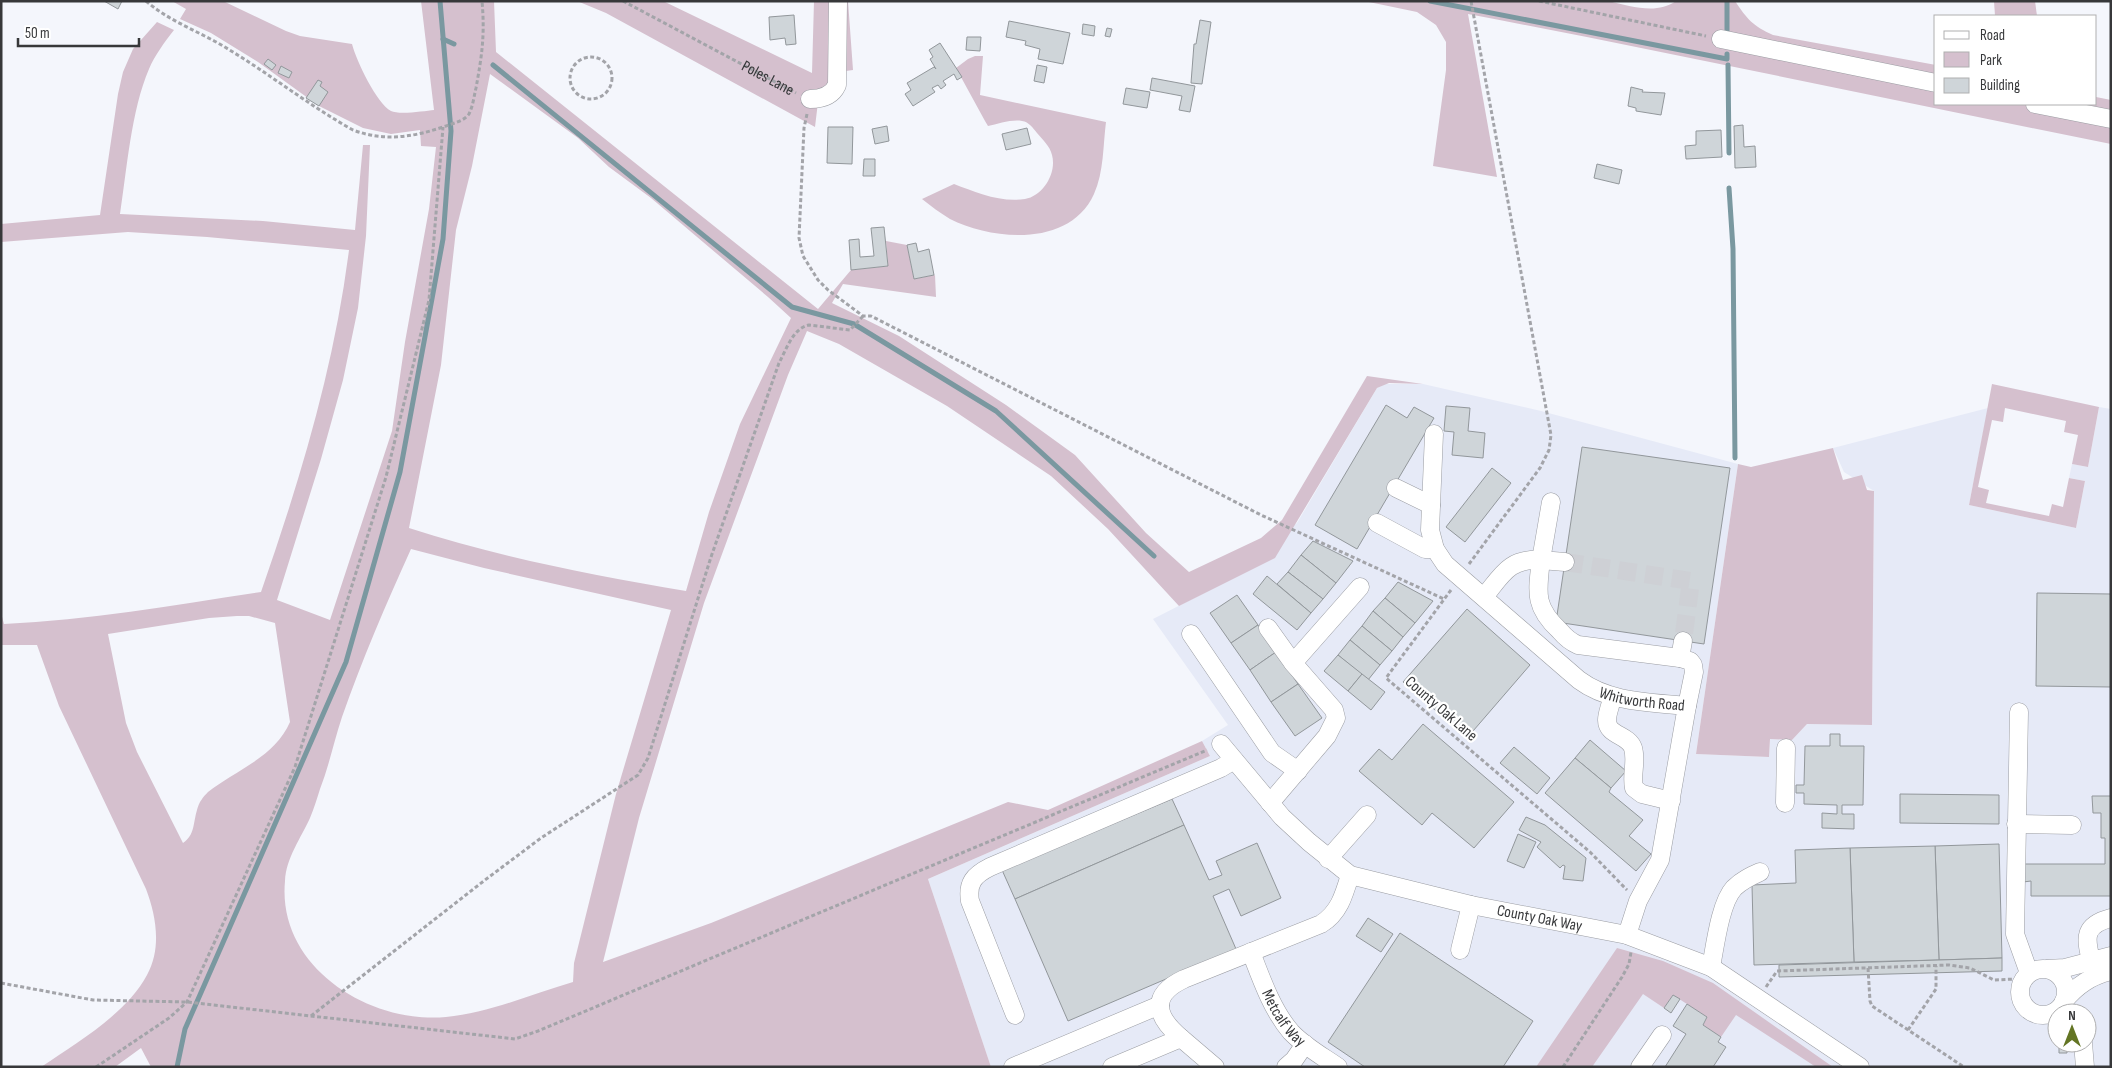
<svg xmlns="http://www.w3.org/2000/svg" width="2112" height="1068" font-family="'Sofia Sans Condensed',sans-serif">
<rect width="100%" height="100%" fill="#f4f6fc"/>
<path fill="#e6eaf7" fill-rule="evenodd" d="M1385,384H1423L1541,411L1738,464L1696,754L1769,757L1770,739L1792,740L1807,724L1872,725L1874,491L1844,472L1833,448L1988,408L1969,505L2076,528L2085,481L2069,478L2072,464L2088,467L2099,407L2111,409V1067H991L928,879L1210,756L1202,741L1228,725L1153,619L1206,592L1297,523L1377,388ZM2057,1013H2087V1043H2057Z"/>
<g fill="#d5c0ce" fill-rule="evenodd">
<path d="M172,1H223L286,31L300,36L352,44C356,60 377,104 391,111C399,115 425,111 434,110L421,1H494L496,52L818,309L851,270L888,266L886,241L907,245L914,279L935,275L936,297L843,284L832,303L899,336L1006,405L1075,455L1146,533L1189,572L1261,538L1282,520L1367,376L1423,384L1389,383L1377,388L1275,558L1179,606L1108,529L1051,476L947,406L839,344L807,331L788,375L704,603L639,818L603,962L711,923L1008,802L1048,810L1202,741L1210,756L928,879L991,1067H151L141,1048L115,1067H41C77,1043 127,1013 147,975C162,948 156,915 146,889L59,706L37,645H1V613L4,624C91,620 175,605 261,592C300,480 334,368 349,250L207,237L128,232L1,242V224L100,215L118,94L123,72L133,49L157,22L174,30C164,43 155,55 149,69C131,111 127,169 120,214L263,221L355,230L363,145H370L366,236L358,308L343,380L321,459L277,600L330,620L392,431L405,342L429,209L436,147L421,146L420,130L391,134L363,128L319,106L258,62L211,33L180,19L186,9ZM490,74L578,138L609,167L651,198L768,297L791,318L740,424L709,512L686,591C593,575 498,557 409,528L441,365L456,230L472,166ZM411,549L484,568L671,610L616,794L574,963L573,982C532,994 489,1013 446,1017C368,1024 277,966 285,881C286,858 301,838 310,818C314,808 317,799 320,789C329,766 334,741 342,717C362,660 386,604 411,549ZM237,616H249L275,623L290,722C275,757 236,770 208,792C203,797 199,802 197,810C193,823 195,835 183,843L137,752L126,723L108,634L209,618Z"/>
<path d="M577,1H663L812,73L814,1H848L853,70L832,73V80L818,102L815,127L606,13Z"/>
<path d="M1364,1H1608C1631,6 1656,15 1676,1H1735C1747,19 1753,26 1773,35L1936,65V104H2096V97L2111,100V144C1896,101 1683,55 1468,14L1497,177L1433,166L1446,70V42L1436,25L1417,12Z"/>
<path d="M1994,1H2035L2037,16H1995Z"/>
<path d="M975,56H983L980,95L1106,122C1103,145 1104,172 1094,194C1070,247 994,241 950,219C940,213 931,206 922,199L954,184C975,192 1001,203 1025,199C1043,196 1057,173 1052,155C1050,146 1042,139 1037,133C1033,128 1029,122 1022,121C1012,119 998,124 988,126L985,121L956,68L968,59Z"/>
<path d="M1992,384L2099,407L2088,467L2072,464L2078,435L2064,432L2066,421L2005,408L2003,422L1992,420L1978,487L1989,490L1986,503L2049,516L2052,504L2063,507L2069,478L2085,481L2076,528L1969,505Z"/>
<path d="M1833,448L1843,480L1862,475L1867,490L1874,491L1872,725L1807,724L1792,740L1770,739L1769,757L1696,754L1738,464L1751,467Z"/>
<path d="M1617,948L1663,961L1713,983L1833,1067H1816L1736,1015L1721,1037L1703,1025L1707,1017L1673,995L1664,1008L1643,994L1592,1067H1536Z"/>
</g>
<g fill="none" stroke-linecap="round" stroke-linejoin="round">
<g stroke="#7a98a0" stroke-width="5">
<path d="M1430,1L1727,59V54"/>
<path d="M1727,1V34"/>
<path d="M443,39L454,44"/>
<path d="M493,65L792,307L854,324L996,411L1154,556"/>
<path d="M1728,65L1729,153"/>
<path d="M1729,188L1733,249L1735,458"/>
<path d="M177,1067L185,1029L346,662L400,472L443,239L451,131L440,1"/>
</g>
</g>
<g fill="#cfd5d9" stroke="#92979b">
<path d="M104,1H122L118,9Z"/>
<path d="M794,15L796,44L786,45L785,38L770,40L769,17Z"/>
<path d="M1200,20L1211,22L1202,84L1191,83L1194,44H1196Z"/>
<path d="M1009,21L1070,33L1063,64L1038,59L1040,49L1025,45L1026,41L1006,37Z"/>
<path d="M1083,24L1095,26L1094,36L1082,34Z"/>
<path d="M1107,28L1112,29L1110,37L1105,36Z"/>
<path d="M967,37H981L980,51L966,50Z"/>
<path d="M940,43L962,77L957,80L954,74L943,81L946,85L941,89L938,85L932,88L935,92L913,106L905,94L911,90L907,83L934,67L936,69L930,59L933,57L929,50Z"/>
<path d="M268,59L276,65L272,70L264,64Z"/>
<path d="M1037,65L1047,67L1044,83L1034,81Z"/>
<path d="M281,66L292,72L289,78L278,73Z"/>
<path d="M1152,78L1195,86L1190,112L1179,110L1182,96L1150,90Z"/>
<path d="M318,80L322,82L320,86L328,92L319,106L306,98Z"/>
<path d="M1631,87L1643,90L1642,92L1665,93L1661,115L1636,111V108L1628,106Z"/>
<path d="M1126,88L1150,92L1147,108L1123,104Z"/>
<path d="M1743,125L1744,147L1755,146L1756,167L1735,168L1734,126Z"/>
<path d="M887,126L889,141L875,144L872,129Z"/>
<path d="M828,127H853L852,164L827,163Z"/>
<path d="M1027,128L1031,144L1006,150L1002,134Z"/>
<path d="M1721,130L1722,157L1686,159L1685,146L1696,145V131Z"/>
<path d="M864,159H875V176H863Z"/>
<path d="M1597,164L1622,170L1619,184L1594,178Z"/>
<path d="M884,227L888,266L851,270L849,240L859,239L860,257L874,256L871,228Z"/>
<path d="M916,243L918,252L929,249L934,275L914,279L907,245Z"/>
<path d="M1386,405L1407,418L1414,407L1434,418L1357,549L1315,525Z"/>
<path d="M1446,406L1470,408L1468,431L1485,433L1483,458L1452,455L1454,432L1444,431Z"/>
<path d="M1582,447L1730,468L1704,644L1556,622Z"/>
<path d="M1492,468L1511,483L1465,542L1446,527Z"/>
<path d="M1313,541L1353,561L1336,583L1301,555Z"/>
<path d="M1301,555L1336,583L1323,599L1288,572Z"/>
<path d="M1288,572L1323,599L1311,613L1277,584Z"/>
<path d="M1267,576L1311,613L1297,630L1253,594Z"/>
<path d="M1398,582L1433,601L1415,623L1385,598Z"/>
<path d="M2037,593L2111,594V687L2036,686Z"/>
<path d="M1237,595L1258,625L1231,643L1210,613Z"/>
<path d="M1385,598L1415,623L1403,637L1373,611Z"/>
<path d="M1467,609L1530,665L1467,738L1403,682Z"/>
<path d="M1373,611L1403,637L1392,651L1362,626Z"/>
<path d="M1258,625L1276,652L1250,670L1231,643Z"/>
<path d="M1362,626L1392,651L1380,665L1350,640Z"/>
<path d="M1350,640L1380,665L1368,680L1338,655Z"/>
<path d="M1276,652L1298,684L1271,702L1250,670Z"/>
<path d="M1338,655L1362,674L1348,691L1324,671Z"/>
<path d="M1362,674L1385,692L1371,710L1348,691Z"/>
<path d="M1298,684L1322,718L1295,736L1271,702Z"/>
<path d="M1423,724L1514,802L1474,848L1432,813L1422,825L1359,771L1379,749L1392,760Z"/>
<path d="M1830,734H1840V746H1864L1863,805H1842V814H1854V829L1822,828V813L1837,814V805L1804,804V793H1796V785H1804L1805,746H1830Z"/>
<path d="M1590,740L1626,771L1611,788L1575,758Z"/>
<path d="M1514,747L1550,778L1537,794L1500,763Z"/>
<path d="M1575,758L1611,788L1609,792L1643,820L1629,836L1651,854L1636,871L1545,793Z"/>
<path d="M1900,794L1999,795V824L1900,823Z"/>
<path d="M2092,796H2111V896H2031V881L2023,882V864H2105V838H2101V813H2093Z"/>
<path d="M1172,799L1184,825L1015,899L1002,870Z"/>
<path d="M1526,817L1545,825L1586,858L1583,881L1563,879L1565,866L1563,865L1560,868L1537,847L1541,842L1519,830Z"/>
<path d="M1184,825L1209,880L1222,875L1216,861L1257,843L1281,898L1241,916L1229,889L1213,896L1236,949L1068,1021L1015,899Z"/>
<path d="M1518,834L1536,842L1524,868L1507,861Z"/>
<path d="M1999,844L2002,958L1939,960L1935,846Z"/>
<path d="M1935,846L1939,960L1854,962L1850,848Z"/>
<path d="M1850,848L1854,962L1754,965L1752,885L1796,883L1795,850Z"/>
<path d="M1368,918L1393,934L1381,952L1356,936Z"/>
<path d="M1400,933L1533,1021L1503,1067H1365L1328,1042Z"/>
<path d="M2002,958V971L1779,977V965Z"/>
<path d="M1673,995L1680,999L1671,1013L1664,1008Z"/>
<path d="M1687,1004L1707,1017L1703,1025L1721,1037L1718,1042L1726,1047L1713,1067H1665L1686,1034L1673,1026Z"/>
<path d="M2059,1045L2067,1046V1053H2059Z"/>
</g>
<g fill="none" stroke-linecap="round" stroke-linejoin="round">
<path stroke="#ced0d5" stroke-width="18" stroke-dasharray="18 9" stroke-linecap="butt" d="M1565,562L1691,581L1683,641"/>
<defs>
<g id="minor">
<path d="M1721,39L1936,83"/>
<path d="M810,99C822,99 832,96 837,85L838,1"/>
<path d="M2035,104L2111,119"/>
<path id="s2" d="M1434,434L1430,530L1435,549L1445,564L1579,680C1610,703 1650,702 1687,706L1660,860L1638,901L1627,935"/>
<path d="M1396,488L1431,505"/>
<path d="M1551,502L1541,560L1565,562"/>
<path d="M1377,523L1425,549H1435"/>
<path d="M1484,597C1502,575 1509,558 1541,560C1537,593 1534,607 1560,631C1565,637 1571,642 1578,645L1680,658L1690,661L1693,665L1694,672L1687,706"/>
<path d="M1268,628L1293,663"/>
<path d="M1191,634L1272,753L1298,771"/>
<path d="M1680,658L1683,641"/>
<path d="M1612,697C1611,705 1607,713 1607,720C1607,736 1628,734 1633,748C1637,761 1631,775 1634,788L1642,794L1671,801"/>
<path d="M2019,712L2015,934L2029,973"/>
<path id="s3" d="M1221,744L1282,817L1309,842L1350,875L1471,905L1627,935L1711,967L1860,1067"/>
<path d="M1270,803L1327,736L1336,718L1334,710L1293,663L1360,587"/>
<path d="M1785,803L1786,748"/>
<path d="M2016,824L2072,825"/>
<path d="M1328,859L1367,815"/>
<path d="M1460,950L1471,905"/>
<path id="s4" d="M1251,952C1261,978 1272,1010 1291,1032C1304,1046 1322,1056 1338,1067"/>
<path d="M2091,960C2085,937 2084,925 2111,918"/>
<path d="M1711,967C1715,947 1720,903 1734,888C1742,880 1751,876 1760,872"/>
<circle cx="2043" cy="992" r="23"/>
<path d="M2047,969L2065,968L2111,956"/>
<path d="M2064,1001C2077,985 2091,976 2111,971"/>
<path d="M1015,1015L970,901C967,883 974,875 990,867L1221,768L1234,760"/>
<path d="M1181,1038L1215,1067"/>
<path d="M2083,1043L2085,1067"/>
<path d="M1013,1067L1160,1005"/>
<path d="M1112,1067L1181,1038C1155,1016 1150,995 1184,979L1321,924C1339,913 1344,895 1350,875"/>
<path d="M1286,1067L1294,1060L1305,1044"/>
<path d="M1640,1067L1662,1035"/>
</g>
</defs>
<use href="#minor" stroke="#9b9da3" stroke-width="19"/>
<g stroke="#a3a4a9" stroke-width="3" stroke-dasharray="4 2.5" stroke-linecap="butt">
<path d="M146,1C170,22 201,32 228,49C271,75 310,106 353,130C385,142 414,137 446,126C454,123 464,121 469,114C473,106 474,96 476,88C482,55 485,35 482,1"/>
<path id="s1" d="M623,1L796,93"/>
<path d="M1539,1L1706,36"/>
<circle cx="591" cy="78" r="21"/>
<path d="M807,114L804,128L799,238L803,256L818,280L828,290L863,316H871L1261,515L1444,599"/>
<path d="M1469,564L1540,468L1549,450L1551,435L1471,1"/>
<path d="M1451,590L1386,678L1590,852L1627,890"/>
<path d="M1868,968L1870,1001L1872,1006L1964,1067"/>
<path d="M1,983L93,1000L187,1002L515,1039L538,1031L1207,750"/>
<path d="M1766,987L1777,971L1949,965L1970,968L1994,980L2016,979"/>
<path d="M311,1016L485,880L541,838L638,775L648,758L711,557L779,363C786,350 793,328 809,325L850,330L863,316"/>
<path d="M1908,1030L1936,989V966"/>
<path d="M96,1067L169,1018L187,1002L295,767L386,477L429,300L443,127"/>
<path d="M1563,1067L1622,977L1629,964L1631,952"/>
</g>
<use href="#minor" stroke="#fff" stroke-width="18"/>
</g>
<g text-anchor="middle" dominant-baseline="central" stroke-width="4.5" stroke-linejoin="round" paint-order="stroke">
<g font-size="16" fill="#37383a" stroke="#fff">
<text stroke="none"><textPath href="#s1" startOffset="164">Poles Lane</textPath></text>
<text stroke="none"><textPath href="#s2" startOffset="378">Whitworth Road</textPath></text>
<text transform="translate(1441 709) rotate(41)">County Oak Lane</text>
<text stroke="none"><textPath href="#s3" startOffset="379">County Oak Way</textPath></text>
<text stroke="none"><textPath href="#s4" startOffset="74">Metcalf Way</textPath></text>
</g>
</g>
<rect width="2112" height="1068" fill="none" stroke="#37383a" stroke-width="5"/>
<rect x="1934" y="15" width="162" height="90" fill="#ffffff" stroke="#afafb0"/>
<rect x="1944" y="31" width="25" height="8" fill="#ffffff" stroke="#afafb0"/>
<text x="1980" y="40" font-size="15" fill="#37383a">Road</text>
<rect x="1944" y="52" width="25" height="15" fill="#d5c0ce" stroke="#afafb0"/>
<text x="1980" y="65" font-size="15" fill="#37383a">Park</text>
<rect x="1944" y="78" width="25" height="15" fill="#cfd5d9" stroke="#afafb0"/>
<text x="1980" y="90" font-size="15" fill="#37383a">Building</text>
<g transform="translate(2072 1028)"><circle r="24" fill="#ffffff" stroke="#afafb0"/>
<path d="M0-4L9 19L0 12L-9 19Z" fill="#637524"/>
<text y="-8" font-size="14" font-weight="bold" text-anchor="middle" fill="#37383a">N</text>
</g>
<path d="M18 38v8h121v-8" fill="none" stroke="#37383a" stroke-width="2.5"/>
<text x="25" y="38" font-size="15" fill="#37383a" stroke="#ffffff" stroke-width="4" paint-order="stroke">50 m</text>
</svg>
